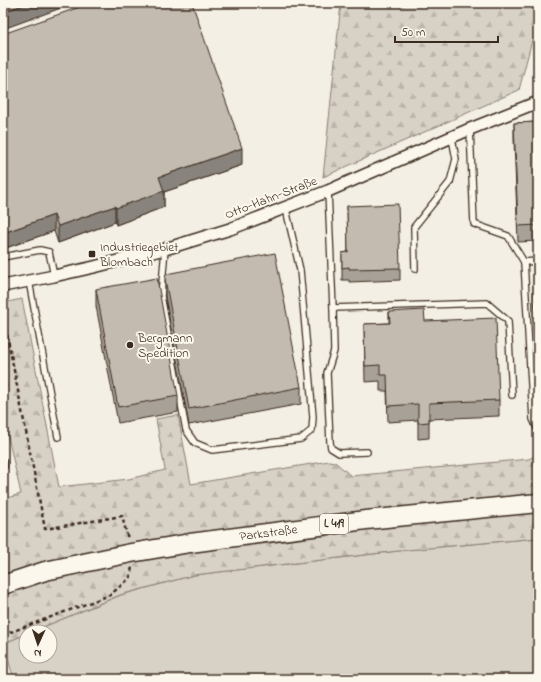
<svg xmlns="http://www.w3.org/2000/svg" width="541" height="682" font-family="'Indie Flower',sans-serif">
<defs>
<pattern id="forest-firs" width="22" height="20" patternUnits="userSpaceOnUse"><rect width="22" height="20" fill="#d8d1c6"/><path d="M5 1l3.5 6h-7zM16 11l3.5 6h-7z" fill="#bab4aa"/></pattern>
</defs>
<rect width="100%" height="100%" fill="#f3efe4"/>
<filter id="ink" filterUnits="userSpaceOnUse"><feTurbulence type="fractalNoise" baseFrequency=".025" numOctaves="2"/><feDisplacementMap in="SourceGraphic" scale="8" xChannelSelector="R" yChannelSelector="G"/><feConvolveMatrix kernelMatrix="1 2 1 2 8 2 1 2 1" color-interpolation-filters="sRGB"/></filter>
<g filter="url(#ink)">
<path fill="#d8d1c6" stroke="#8a7e72" d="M538,538V679H14L7,656V642L26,634V656H50V632H31L121,595L194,575L407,550Z"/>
<g fill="url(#forest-firs)" stroke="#8a7e72">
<path d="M341,3H538V34L532,40L519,90L323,177Z"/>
<path d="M22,299L59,487L129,479L165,470L156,419L178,415L191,484L329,461L335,462L351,476L529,459L538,454V538L407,550L194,575L120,595L31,632H26V634L7,642L3,641V499L21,494L3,415V303Z"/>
</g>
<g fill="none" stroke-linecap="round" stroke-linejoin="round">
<defs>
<g id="lane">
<path d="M470,129L474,224L508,236L524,262L538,261"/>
<path d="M328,191L333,308L487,303L508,321L512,395"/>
<path d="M165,249L161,296L186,430L195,443L212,450L301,439L312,430L313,417L300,270L286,209"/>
<path d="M3,257L40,250L49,252L54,276"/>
<path d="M524,262L533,419L538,430"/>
<path d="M415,269L414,227L450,182L456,159L452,138"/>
<path d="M29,281L58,437"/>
<path d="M333,308L334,351L327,373L330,442L331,448L339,453L367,452"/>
<path d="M3,461L4,466"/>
</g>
<path id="street" d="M3,286L54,276L94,267L165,249L230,229L328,191L470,129L538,102"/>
<g id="primary">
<path id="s1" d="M3,585L45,571L131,553L190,543L366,520L538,503"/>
</g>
</defs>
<use href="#lane" stroke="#3b2a1e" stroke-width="8"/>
<use href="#street" stroke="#3b2a1e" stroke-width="14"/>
<use href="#primary" stroke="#3b2a1e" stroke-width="21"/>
<g stroke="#3b2a1e" stroke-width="2.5" stroke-dasharray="4 3" stroke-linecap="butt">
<path d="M3,314L45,529L122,516L128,539"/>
<path d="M3,635L110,595L130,578L132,567"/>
<path d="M3,666L8,679"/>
</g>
<use href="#lane" stroke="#fbf7ec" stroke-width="5.5"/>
<use href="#street" stroke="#fbf7ec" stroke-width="11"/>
<use href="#primary" stroke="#fbf7ec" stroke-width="18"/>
</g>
<g fill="#a8a197" stroke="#3b2a1e">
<path d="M3,34L242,165L164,192V207L116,225L115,222L58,243L54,231L3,249Z"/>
<path d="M538,122V241L518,242L514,140V123Z"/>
<path d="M347,206L400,268V280L349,282V280H342V253L348,252Z"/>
<path d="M534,272H538V397L534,289Z"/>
<path d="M165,279L301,387V404L189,425L165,296Z"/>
<path d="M96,289L178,396V412L118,423L96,306Z"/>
<path d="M389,312L425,321L499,400V416L429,419V438L418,439V420L388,422L387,391H380V381L365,382L364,324L389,323Z"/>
</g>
<g fill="#88837b" stroke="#3b2a1e">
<path d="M29,3H75L3,29V12Z"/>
<path d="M242,148V165L164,192V207L116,225V208L159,177Z"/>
<path d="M115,206V222L58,243V226Z"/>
<path d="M54,215V231L3,249V233Z"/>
</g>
<g fill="#c3bbb0" stroke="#3b2a1e">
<path d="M3,3H29L3,12Z"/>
<path d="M91,3H192L242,148L159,177L164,191L116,208L115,206L58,226L54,215L3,233V34Z"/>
<path d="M538,122V225L518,226L514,123Z"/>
<path d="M398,204L400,268L349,269V267L342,268V253L348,252L347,206Z"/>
<path d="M275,253L301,387L189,409L165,279L166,274Z"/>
<path d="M534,272H538V381Z"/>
<path d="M157,278L178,396L118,407L96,289Z"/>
<path d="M424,310L425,321L496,318L499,400L429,403V422L418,423V404L388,406L387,375H380V365L365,366L364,324L390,323L389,312Z"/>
</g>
</g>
<g fill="#3b2a1e" stroke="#fbf7ec" stroke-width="1.5">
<rect x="88" y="250" width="8" height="8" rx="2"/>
<circle cx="130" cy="345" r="4"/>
</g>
<g text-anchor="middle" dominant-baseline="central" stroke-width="4" stroke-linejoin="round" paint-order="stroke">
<rect fill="#fbf7ec" stroke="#75685c" stroke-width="1" x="320" y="514" width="28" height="20" rx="3"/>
<g font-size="12" font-weight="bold" fill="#3b2a1e">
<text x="334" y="524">L 419</text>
</g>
<g font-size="13" fill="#3b2a1e" stroke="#fbf7ec">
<text transform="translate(271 198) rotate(-21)">Otto-Hahn-Straße</text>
<text stroke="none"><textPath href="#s1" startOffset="271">Parkstraße</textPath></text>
</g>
<g font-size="13" fill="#3b2a1e" stroke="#fbf7ec" text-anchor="start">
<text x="100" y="247">Industriegebiet<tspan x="100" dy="15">Blombach</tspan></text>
<text x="138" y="338">Bergmann<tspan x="138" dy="15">Spedition</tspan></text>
</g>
</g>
<rect width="541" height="682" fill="none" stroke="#fbf7ec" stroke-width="16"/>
<rect x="8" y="8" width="525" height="666" fill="none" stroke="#3b2a1e" stroke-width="1.5" filter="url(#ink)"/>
<g transform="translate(38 644) rotate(183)"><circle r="19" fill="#fbf7ec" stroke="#aea59a"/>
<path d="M0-3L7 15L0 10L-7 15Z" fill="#3b2a1e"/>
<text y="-6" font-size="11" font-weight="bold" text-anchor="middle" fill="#3b2a1e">N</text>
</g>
<path d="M395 36v6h103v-6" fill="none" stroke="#3b2a1e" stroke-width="2"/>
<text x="401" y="36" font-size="12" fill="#3b2a1e" stroke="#fbf7ec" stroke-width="3" paint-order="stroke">50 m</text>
</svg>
